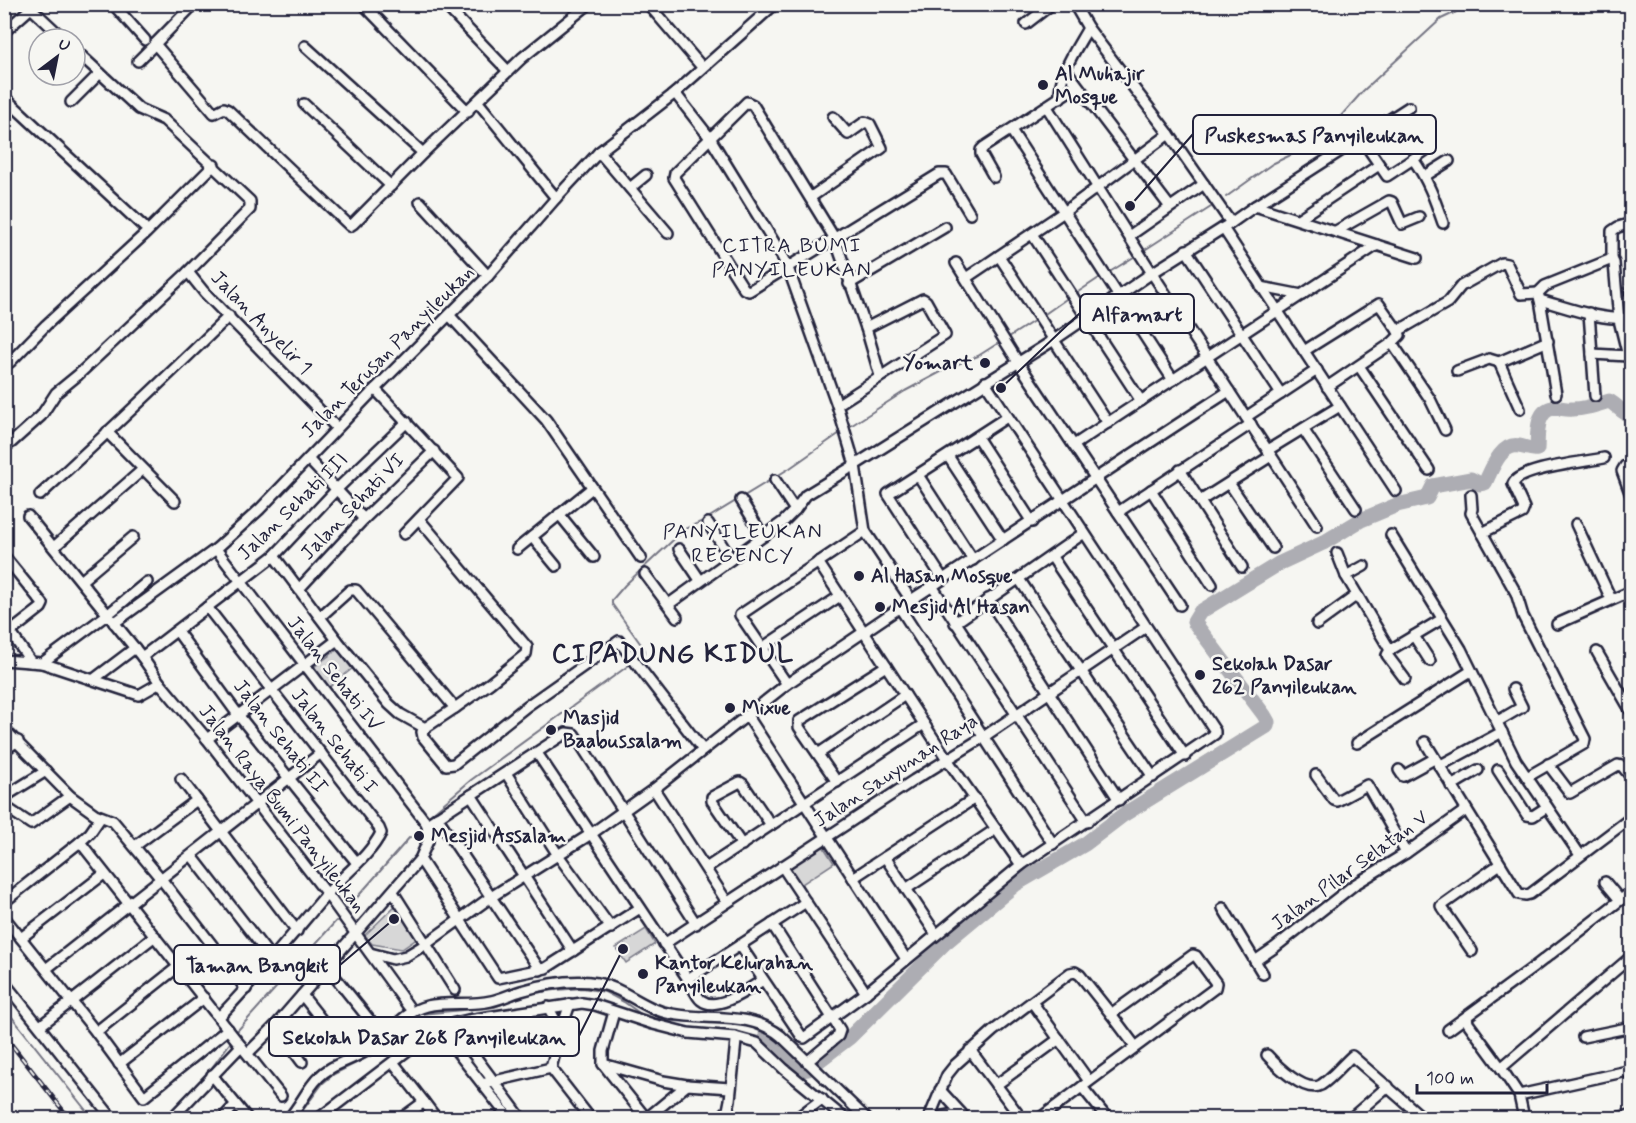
<svg xmlns="http://www.w3.org/2000/svg" width="1636" height="1123" font-family="Mynerve,sans-serif">
<rect width="100%" height="100%" fill="#f6f6f2"/>
<filter id="ink" filterUnits="userSpaceOnUse"><feTurbulence type="fractalNoise" baseFrequency=".0167" numOctaves="2"/><feDisplacementMap in="SourceGraphic" scale="12" xChannelSelector="R" yChannelSelector="G"/><feConvolveMatrix kernelMatrix="1 2 1 2 8 2 1 2 1" color-interpolation-filters="sRGB"/></filter>
<g filter="url(#ink)">
<g fill="#d7d7d7" stroke="#7c7c89" stroke-width="1.5">
<path d="M337,650L353,668L326,690L310,670Z"/>
<path d="M823,846L834,863L799,886L787,868Z"/>
<path d="M397,904L418,938L402,949L372,944L365,935Z"/>
<path d="M646,929L655,944L626,963L616,948Z"/>
</g>
<g fill="none" stroke-linecap="round" stroke-linejoin="round">
<g stroke="#757583" stroke-width="2">
<path d="M1226,197L1272,164L1297,152L1325,134L1363,91L1441,19L1456,12L1461,4"/>
<path d="M1143,251L1211,207"/>
<path d="M1108,273L1137,255"/>
<path d="M1075,294L1102,276"/>
<path d="M1042,316L1069,297"/>
<path d="M1009,337L1037,319"/>
<path d="M849,427L905,391L950,367L978,356L1000,342"/>
<path d="M636,660L645,653V650L612,604V600L625,585L685,529L703,521L790,468L840,433"/>
<path d="M429,816L471,780L632,663"/>
<path d="M346,910L410,837"/>
<path d="M4,1007L92,1118"/>
<path d="M238,1030L336,921"/>
<path d="M205,1077L230,1043"/>
<path d="M297,1118L323,1083L334,1074L372,1055L410,1021L421,1014L494,1007L528,994L555,990L583,988L605,992L624,1002L645,1017L672,1021L737,1024L751,1027L766,1034"/>
</g>
<path stroke="#adadb3" stroke-width="15" d="M766,1034L801,1070L808,1069L850,1037L945,943L1016,884L1085,844L1123,815L1267,726L1268,722L1264,715L1194,622L1200,612L1280,563L1323,543L1361,520L1397,505L1427,498L1433,486L1471,479L1480,484L1485,483C1491,471 1501,442 1519,446C1526,447 1530,450 1537,449C1538,436 1535,411 1553,408C1559,407 1566,410 1572,409C1585,409 1597,405 1609,401C1617,405 1623,414 1632,416"/>
<defs>
<g id="minor">
<path d="M113,4L145,40"/>
<path d="M194,4L155,44L214,113L224,108L228,110L350,226L353,224L423,153L522,58L589,4"/>
<path d="M444,4L508,71"/>
<path d="M648,4L702,67"/>
<path d="M31,8L64,39"/>
<path d="M367,8L468,112"/>
<path d="M1026,24L1052,4"/>
<path d="M4,32L31,8L29,5"/>
<path d="M305,46L423,153"/>
<path d="M75,50L139,109L164,120L250,201V209L188,272L204,292L337,428"/>
<path d="M138,61L155,44"/>
<path d="M1066,70L1170,207"/>
<path d="M4,97L144,227"/>
<path d="M1060,98C1058,74 1077,48 1088,28"/>
<path d="M71,102L100,73"/>
<path d="M478,102L556,198"/>
<path d="M304,104L391,186"/>
<path d="M1047,107L1152,273L1317,526"/>
<path d="M1011,130L1173,380"/>
<path d="M1361,138L1387,176L1413,159C1428,180 1435,200 1443,223"/>
<path d="M599,152L668,233"/>
<path d="M1413,159L1429,148"/>
<path d="M1425,176L1449,161"/>
<path d="M994,177L981,154V150L984,147L1077,86"/>
<path d="M630,188L646,175"/>
<path d="M811,197L882,148L870,124L865,122L848,134L833,117"/>
<path d="M420,202L488,276"/>
<path d="M1255,206L1409,107"/>
<path d="M1298,219L1379,165"/>
<path d="M1231,223L1255,206L1417,258"/>
<path d="M1632,223L1618,227L1612,231V259L1614,263L1619,320L1628,356L1632,364"/>
<path d="M1223,228L1396,491"/>
<path d="M1336,231L1389,201L1392,202L1402,224L1419,217"/>
<path d="M1032,234L1141,401"/>
<path d="M1129,236L1204,184"/>
<path d="M1186,250L1281,394"/>
<path d="M999,256L1108,423"/>
<path d="M956,263L1018,362L1180,605"/>
<path d="M966,278L1064,212L1169,134"/>
<path d="M849,284L945,227"/>
<path d="M1261,287L1302,295"/>
<path d="M1630,291H1632"/>
<path d="M1538,293L1540,300C1569,308 1601,321 1632,318"/>
<path d="M1538,293L1545,286L1612,259"/>
<path d="M1540,300L1556,394"/>
<path d="M1589,313L1592,354L1628,356"/>
<path d="M450,316L546,420L641,558"/>
<path d="M1398,331L1448,302L1461,286L1502,263L1507,264L1521,294L1538,293"/>
<path d="M1392,343L1430,399L1445,430"/>
<path d="M1304,351L1379,304L1398,331"/>
<path d="M1592,354L1595,396"/>
<path d="M4,357L10,362L46,325L146,233L214,165"/>
<path d="M1499,362L1520,409"/>
<path d="M1359,366L1429,470"/>
<path d="M1457,371L1489,359L1499,362L1548,341"/>
<path d="M880,376L866,328L835,239L753,105L747,102L745,104L675,173L674,178L744,289L749,291L939,174H946L970,214"/>
<path d="M1327,387L1392,343L1400,335L1398,331"/>
<path d="M375,389L458,478L404,534"/>
<path d="M837,405L945,335L926,301L923,299L866,328"/>
<path d="M1246,417L1317,370"/>
<path d="M1303,429L1356,509"/>
<path d="M107,432L175,501"/>
<path d="M977,437L1032,522"/>
<path d="M11,443L41,416L56,393L78,375L188,272"/>
<path d="M1074,445L1377,245"/>
<path d="M1268,450L1340,406"/>
<path d="M948,456L1003,540"/>
<path d="M308,459L364,519"/>
<path d="M1632,464L1625,466L1622,471L1632,498"/>
<path d="M1180,470L1242,567"/>
<path d="M918,475L973,560"/>
<path d="M775,480L795,510"/>
<path d="M1229,483L1273,548"/>
<path d="M1151,490L1212,585"/>
<path d="M40,495C104,436 167,377 229,316"/>
<path d="M1471,495L1472,509L1471,513L1516,593L1523,616L1585,739L1584,744L1527,777"/>
<path d="M741,500L763,536"/>
<path d="M1200,501L1271,456"/>
<path d="M1118,512L1251,424"/>
<path d="M559,514L594,557"/>
<path d="M28,516L142,657L160,683L207,739L327,894L408,1006"/>
<path d="M708,523L731,559"/>
<path d="M1576,524L1611,599"/>
<path d="M1482,533L1522,513L1524,508L1513,484C1519,468 1586,462 1604,458"/>
<path d="M1391,535L1461,649L1516,761L1580,855"/>
<path d="M532,537L556,566"/>
<path d="M54,547L140,472"/>
<path d="M216,549L427,824"/>
<path d="M517,549L592,488"/>
<path d="M679,549L700,580"/>
<path d="M1337,553L1346,576L1390,650L1387,655L1405,679"/>
<path d="M4,556L43,604L41,608L4,637"/>
<path d="M274,556L337,640L389,704L400,714L425,728"/>
<path d="M1052,557L1185,756"/>
<path d="M818,562L947,759L1021,865"/>
<path d="M645,574L677,617"/>
<path d="M1346,576L1364,566"/>
<path d="M943,579L888,494L1007,417"/>
<path d="M1019,579L1153,777"/>
<path d="M81,581L133,537"/>
<path d="M932,586L1087,822"/>
<path d="M299,589L364,519L434,451"/>
<path d="M988,599L1119,800"/>
<path d="M911,600C1017,531 1122,460 1229,391"/>
<path d="M669,604L783,522L795,510L806,495L855,465L837,405L788,268L777,247L710,138L675,93"/>
<path d="M207,607L379,828L381,833C369,857 343,875 326,895C291,936 257,978 219,1017"/>
<path d="M900,608L1053,844"/>
<path d="M320,617L350,590H356L455,708L490,683L526,654L527,647L419,519"/>
<path d="M4,623L31,662"/>
<path d="M114,623L216,549L260,509L375,389L488,276L556,198L599,152L675,93L775,4"/>
<path d="M955,623L1084,533"/>
<path d="M1317,624L1357,595"/>
<path d="M1557,624L1632,591"/>
<path d="M177,631L239,716L357,863"/>
<path d="M1414,636L1430,661"/>
<path d="M762,648L840,596"/>
<path d="M1390,650L1442,619"/>
<path d="M1597,652L1632,713"/>
<path d="M142,657L274,556L337,489L407,422"/>
<path d="M4,660L42,663L139,695L160,683"/>
<path d="M42,663L112,611L147,582"/>
<path d="M94,679L135,648"/>
<path d="M787,684L740,615L865,531"/>
<path d="M747,715L906,959"/>
<path d="M1498,721L1522,707L1513,689"/>
<path d="M425,728L422,732L423,737L446,765L454,764L527,706L619,641L703,750"/>
<path d="M425,728L455,708"/>
<path d="M4,729L70,796L95,814L113,821L162,880L246,989"/>
<path d="M207,739L337,640"/>
<path d="M1425,742L1519,894L1526,895L1530,894L1632,817"/>
<path d="M1357,743L1471,671"/>
<path d="M4,750L18,741"/>
<path d="M537,753L688,979L806,902"/>
<path d="M818,754L905,695"/>
<path d="M1548,764L1570,793L1618,765L1622,766L1632,778"/>
<path d="M1439,766L1502,732"/>
<path d="M1399,770L1403,776L1434,759"/>
<path d="M1498,770L1527,815L1533,816L1547,807"/>
<path d="M506,773L558,855L611,928"/>
<path d="M1316,775L1334,800L1337,801L1367,785L1406,853"/>
<path d="M181,779L297,931"/>
<path d="M837,782L799,727V721L886,666"/>
<path d="M1451,786L1478,770"/>
<path d="M654,789L727,902"/>
<path d="M471,795L573,951"/>
<path d="M4,797L46,771"/>
<path d="M4,806L31,824L70,796"/>
<path d="M437,817L540,970"/>
<path d="M427,824L566,733L574,734L696,924"/>
<path d="M80,842L241,1046"/>
<path d="M742,845L712,801V797L740,782L743,784L771,825"/>
<path d="M135,846L197,800"/>
<path d="M192,856L272,959"/>
<path d="M885,857L936,934"/>
<path d="M420,859L498,978L546,968L640,908"/>
<path d="M782,866L866,993"/>
<path d="M706,868L924,724"/>
<path d="M853,878L975,798"/>
<path d="M1605,882L1620,900"/>
<path d="M906,889L996,829"/>
<path d="M393,892L455,990"/>
<path d="M4,902L80,842L90,833L101,817"/>
<path d="M1223,908L1263,974"/>
<path d="M4,917L96,1032L144,1097L228,1029"/>
<path d="M772,924L840,1030L838,1036L807,1062"/>
<path d="M21,938L104,874"/>
<path d="M664,944L914,780L982,738L1146,627"/>
<path d="M740,945L802,1037L804,1038L866,993L1021,865L1215,734V731L985,382"/>
<path d="M1472,951L1441,906L1500,864"/>
<path d="M370,953L393,959L406,956L426,944L491,897L591,834L654,789L787,684L911,600L865,531L855,465L1054,340L1152,273L1231,223L1169,134L1088,28L1074,4"/>
<path d="M1255,961L1274,948L1354,885L1406,853L1466,810"/>
<path d="M327,967L372,1023"/>
<path d="M46,969L321,753"/>
<path d="M688,979C692,985 696,996 701,1000C717,1013 750,988 763,980"/>
<path d="M4,982L112,1118"/>
<path d="M302,995L340,1043"/>
<path d="M1032,1002L1089,1081"/>
<path d="M548,1007L561,1030L551,1068L590,1118"/>
<path d="M614,1012L603,1051V1064L646,1118"/>
<path d="M1111,1014L1135,1046"/>
<path d="M1467,1017L1468,1023L1501,1068L1632,956"/>
<path d="M451,1024L521,1118"/>
<path d="M40,1026L155,936"/>
<path d="M275,1026L302,1062"/>
<path d="M439,1029L509,1118"/>
<path d="M561,1030L570,1004"/>
<path d="M1448,1030L1534,967L1632,891"/>
<path d="M96,1032L179,966"/>
<path d="M735,1037L757,1043L784,1069L844,1118"/>
<path d="M1583,1037L1632,1027"/>
<path d="M970,1050L1021,1118"/>
<path d="M248,1053L275,1026L420,859L428,841L427,824"/>
<path d="M1267,1055C1277,1066 1305,1094 1321,1085C1332,1078 1342,1065 1352,1056L1423,1118"/>
<path d="M393,1062L424,1102"/>
<path d="M119,1064L204,998"/>
<path d="M603,1064L663,1081L687,1085"/>
<path d="M1501,1068L1519,1095L1524,1118"/>
<path d="M212,1075L247,1118"/>
<path d="M486,1083L551,1068"/>
<path d="M996,1085L1059,1039"/>
<path d="M1082,1087L1107,1118"/>
<path d="M940,1090L961,1113"/>
<path d="M1519,1095L1632,1070"/>
<path d="M172,1118L241,1046L281,1096"/>
<path d="M223,1118L235,1105"/>
<path d="M289,1118C300,1106 307,1089 318,1078C331,1064 350,1061 366,1051C388,1038 401,1012 427,1006C448,1001 470,1006 491,1001C501,999 511,994 521,991C545,984 572,979 597,983C625,988 644,1010 672,1014C708,1021 751,1011 781,1036L866,1118"/>
<path d="M319,1118L428,1035L451,1024L468,1020L582,1003L595,1005L653,1024L688,1033L735,1037L736,1041L730,1100L728,1110L720,1118"/>
<path d="M402,1118L424,1102L436,1118"/>
<path d="M647,1118L687,1085L730,1088"/>
<path d="M797,1118L822,1099"/>
<path d="M929,1118L947,1075L955,1065L993,1031L1070,973L1075,972L1080,975L1111,1014L1193,955L1196,956L1216,983L1215,988L1040,1118"/>
<path d="M931,1118L961,1113L965,1118"/>
<path d="M1351,1118L1388,1086"/>
<path d="M1616,1118L1632,1115"/>
</g>
</defs>
<use href="#minor" stroke="#22223b" stroke-width="14"/>
<use href="#minor" stroke="#f6f6f2" stroke-width="9"/>
<defs>
<path id="rail" d="M4,1035L69,1118"/>
</defs>
<use href="#rail" stroke="#22223b" stroke-width="4.5"/>
<use href="#rail" stroke="#f6f6f2" stroke-width="2" stroke-dasharray="7" stroke-linecap="butt"/>
</g>
</g>
<g fill="#22223b" stroke="#f6f6f2" stroke-width="2">
<circle cx="1043" cy="85" r="6"/>
<circle cx="985" cy="363" r="6"/>
<circle cx="859" cy="576" r="6"/>
<circle cx="880" cy="607" r="6"/>
<circle cx="1200" cy="675" r="6"/>
<circle cx="730" cy="708" r="6"/>
<circle cx="551" cy="730" r="6"/>
<circle cx="419" cy="836" r="6"/>
<circle cx="643" cy="974" r="6"/>
</g>
<g text-anchor="middle" dominant-baseline="central" stroke-width="5" stroke-linejoin="round" paint-order="stroke">
<g font-size="20" font-weight="bold" fill="#22223b" stroke="#f6f6f2" text-anchor="start">
<text x="1055" y="74">Al Muhajir<tspan x="1055" dy="23">Mosque</tspan></text>
<text x="973" y="363" text-anchor="end">Yomart</text>
<text x="871" y="576">Al Hasan Mosque</text>
<text x="892" y="607">Mesjid Al Hasan</text>
<text x="1212" y="664">Sekolah Dasar<tspan x="1212" dy="23">262 Panyileukan</tspan></text>
<text x="742" y="708">Mixue</text>
<text x="563" y="718">Masjid<tspan x="563" dy="23">Baabussalam</tspan></text>
<text x="431" y="836">Mesjid Assalam</text>
<text x="655" y="963">Kantor Kelurahan<tspan x="655" dy="23">Panyileukan</tspan></text>
</g>
<g font-size="20" fill="#22223b" stroke="#f6f6f2">
<text transform="translate(261 323) rotate(46)">Jalan Anyelir 1</text>
<text transform="translate(388 352) rotate(-45)">Jalan Terusan Panyileukan</text>
<text transform="translate(293 507) rotate(-44)">Jalan Sehati III</text>
<text transform="translate(353 507) rotate(-46)">Jalan Sehati VI</text>
<text transform="translate(334 674) rotate(52)">Jalan Sehati IV</text>
<text transform="translate(280 737) rotate(52)">Jalan Sehati II</text>
<text transform="translate(334 741) rotate(52)">Jalan Sehati I</text>
<text transform="translate(896 771) rotate(-33)">Jalan Sauyunan Raya</text>
<text transform="translate(282 809) rotate(52)">Jalan Raya Bumi Panyileukan</text>
<text transform="translate(1350 871) rotate(-36)">Jalan Pilar Selatan V</text>
</g>
<g font-size="21" letter-spacing="1.5" fill="#22223b" stroke="#f6f6f2">
<text x="792" y="246">CITRA BUMI<tspan x="792" dy="24">PANYILEUKAN</tspan></text>
<text x="743" y="532">PANYILEUKAN<tspan x="743" dy="24">REGENCY</tspan></text>
</g>
<g font-size="26" font-weight="bold" letter-spacing="1.5" fill="#22223b" stroke="#f6f6f2">
<text x="673" y="655">CIPADUNG KIDUL</text>
</g>
</g>
<path fill="none" stroke="#22223b" stroke-width="2" d="M1130 206L1193 134M1001 388L1080 313M394 919L340 965M623 949L579 1036"/>
<g fill="#22223b" stroke="#f6f6f2" stroke-width="2">
<circle cx="1130" cy="206" r="6"/>
<circle cx="1001" cy="388" r="6"/>
<circle cx="394" cy="919" r="6"/>
<circle cx="623" cy="949" r="6"/>
</g>
<g fill="#f6f6f2" stroke="#22223b" stroke-width="2">
<rect x="1193" y="115" width="243" height="39" rx="6"/>
<rect x="1080" y="294" width="114" height="39" rx="6"/>
<rect x="174" y="945" width="166" height="39" rx="6"/>
<rect x="269" y="1017" width="310" height="39" rx="6"/>
</g>
<g font-size="21" text-anchor="middle" font-weight="bold" fill="#22223b">
<text x="1314" y="142">Puskesmas Panyileukan</text>
<text x="1137" y="321">Alfamart</text>
<text x="257" y="972">Taman Bangkit</text>
<text x="424" y="1044">Sekolah Dasar 268 Panyileukan</text>
</g>
<rect width="1636" height="1123" fill="none" stroke="#f6f6f2" stroke-width="24"/>
<rect x="12" y="12" width="1612" height="1099" fill="none" stroke="#22223b" stroke-width="2" filter="url(#ink)"/>
<g transform="translate(57 57) rotate(32)"><circle r="28" fill="#f6f6f2" stroke="#a1a1a9" stroke-width="1.5"/>
<path d="M0-4.5L10 22L0 15L-10 22Z" fill="#22223b"/>
<text y="-9" font-size="16" font-weight="bold" text-anchor="middle" fill="#22223b">U</text>
</g>
<path d="M1417 1084v9h130v-9" fill="none" stroke="#22223b" stroke-width="3"/>
<text x="1426" y="1084" font-size="18" fill="#22223b" stroke="#f6f6f2" stroke-width="4.5" paint-order="stroke">100 m</text>
</svg>
